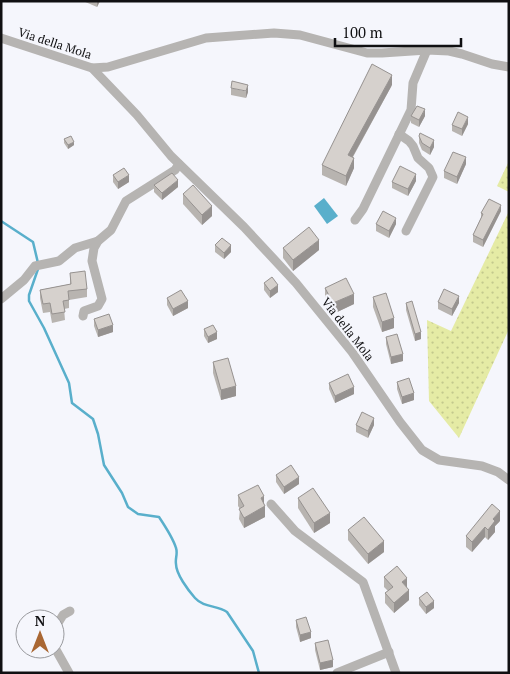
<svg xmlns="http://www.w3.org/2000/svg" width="510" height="674" font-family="'PT Serif',serif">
<defs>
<pattern id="grass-dots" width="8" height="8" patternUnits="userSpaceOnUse" patternTransform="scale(1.25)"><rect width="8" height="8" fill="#e5eba5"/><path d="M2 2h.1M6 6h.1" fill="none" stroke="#c3c88d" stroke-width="1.8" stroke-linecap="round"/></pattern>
</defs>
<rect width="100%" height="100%" fill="#f5f6fc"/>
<g fill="url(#grass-dots)">
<path d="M509,161V192L497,186Z"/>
<path d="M509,211V329L459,438L429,401L427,320L451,331Z"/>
</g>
<path fill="#59afcb" d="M324,198L338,216L327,224L314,206Z"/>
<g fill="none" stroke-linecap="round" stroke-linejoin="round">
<g stroke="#59afcb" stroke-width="2.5">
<path d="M1,221L33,242L38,263"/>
<path d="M38,269L29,295V301L44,328L69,383L72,403L93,419L98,434L104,465L122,493L128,507L138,514L159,517C165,526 173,538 176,548C178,554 175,558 176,564C176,574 188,590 195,598C204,608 217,605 227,612L253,651L259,673"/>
</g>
<g stroke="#b6b4b2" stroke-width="9">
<path d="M1,38L92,68L137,115L171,156L244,227L296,283L352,352L400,422L422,450L439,460L482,466L498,472L509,480"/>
<path d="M92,68L108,67L206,38L274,33L300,35L367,53H382L427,50L449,51L462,54L492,64L509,67"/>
<path d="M399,134L409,141L413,146L418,158L429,168L433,177L406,231"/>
<path d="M355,220L363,209L411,110L413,83L427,50"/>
<path d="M1,299L24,280L35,266L59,261L75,248L98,241"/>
<path d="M83,316L84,311L98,306L102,299L92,261L94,248L98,241L111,230L126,201L175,170L179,164"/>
<path d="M271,504L295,531L363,582L396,673"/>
<path d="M55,628L63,615L70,611"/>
<path d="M55,648L69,673"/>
<path d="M337,673L389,652"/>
</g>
</g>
<g fill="#b8b4b0">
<path d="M83,1H100L97,7Z"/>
<path d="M392,85L353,157L354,168L346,186L322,175V165Z"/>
<path d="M231,88L248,92L246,98L231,95Z"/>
<path d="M411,116H425L419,127L411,123Z"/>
<path d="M468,124L462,136L452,131V125Z"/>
<path d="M419,136L434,147L430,155L422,150L419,143Z"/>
<path d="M64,139L74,145L68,149L64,143Z"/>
<path d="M466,164L457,184L444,178V171Z"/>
<path d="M113,175L129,182L118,189L113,182Z"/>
<path d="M416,181L408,196L392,188V182Z"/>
<path d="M154,185L178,187L162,200L154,192Z"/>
<path d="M183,194L212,216L202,225L183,204Z"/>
<path d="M501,211L483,247L473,242V235L481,218V213Z"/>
<path d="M376,224H396L389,238L376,231Z"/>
<path d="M215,245L231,252L224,259L215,252Z"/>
<path d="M283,248L319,250L293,271L283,258Z"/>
<path d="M70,273L87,289V297L69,300V308L64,309L65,320L52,323L50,312L43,313L40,298V290L70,284Z"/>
<path d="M264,283L278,292L270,298L264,290Z"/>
<path d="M325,288L354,304L333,314L325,298Z"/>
<path d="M373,297L394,328L382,332L373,307Z"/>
<path d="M167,298L188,308L173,316L167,305Z"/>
<path d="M438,302L459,303L452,316L438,309Z"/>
<path d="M406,303L421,339L415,341L406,310Z"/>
<path d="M94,319L113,332L98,337L94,326Z"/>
<path d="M204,329L217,339L208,343L204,336Z"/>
<path d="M386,337L403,361L391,364L386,344Z"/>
<path d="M213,362L236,396L221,400L213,373Z"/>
<path d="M397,382L414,400L402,404L397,389Z"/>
<path d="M329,383L354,394L335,403L329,389Z"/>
<path d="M356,425H374L368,438L356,432Z"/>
<path d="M276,475L299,484L284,494L276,482Z"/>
<path d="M238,495L264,504L265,517L244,528L239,519L240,509L238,506Z"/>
<path d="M298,498L330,523L314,533L298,508Z"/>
<path d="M500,521L495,526V532L488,540L485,537L472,552L466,547V536Z"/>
<path d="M348,530L384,552L368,564L348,540Z"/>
<path d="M384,577L407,588L409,600L394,613L385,603V593L388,591L384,587Z"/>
<path d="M419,598L434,608L426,614L419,605Z"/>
<path d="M296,620L311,638L300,642L296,627Z"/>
<path d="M25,628V638L24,637V630Z"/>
<path d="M315,643L333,667L320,670L315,650Z"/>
</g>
<g fill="#969290">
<path d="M97,1H100L97,7Z"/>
<path d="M392,75V85L348,165V155Z"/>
<path d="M248,85V92L246,98V91Z"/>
<path d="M425,109V116L419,127V120Z"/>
<path d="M468,117V124L462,136V129Z"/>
<path d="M434,140V147L430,155V148Z"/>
<path d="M74,142V145L68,149V145Z"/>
<path d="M466,157V164L457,184V177Z"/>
<path d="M354,158V168L346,186V176Z"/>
<path d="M416,174V181L408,196V189Z"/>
<path d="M129,175V182L118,189V182Z"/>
<path d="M178,180V187L162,200V193Z"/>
<path d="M501,205V211L483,247V240Z"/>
<path d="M212,206V216L202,225V215Z"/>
<path d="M396,218V224L389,238V231Z"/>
<path d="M319,240V250L293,271V260Z"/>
<path d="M231,245V252L224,259V253Z"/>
<path d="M278,285V292L270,298V291Z"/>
<path d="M354,294V304L333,314V303Z"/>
<path d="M459,296V303L452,316V309Z"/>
<path d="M188,301V308L173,316V309Z"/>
<path d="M394,318V328L382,332V322Z"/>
<path d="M113,325V332L98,337V330Z"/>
<path d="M217,332V339L208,343V337Z"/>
<path d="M421,332V339L415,341V334Z"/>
<path d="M403,354V361L391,364V357Z"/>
<path d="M236,386V396L221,400V390Z"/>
<path d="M354,387V394L335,403V396Z"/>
<path d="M414,393V400L402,404V397Z"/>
<path d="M374,418V425L368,438V431Z"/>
<path d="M299,477V484L284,494V487Z"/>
<path d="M264,496V506L261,498Z"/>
<path d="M265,506V517L244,528V518Z"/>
<path d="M500,511V521L495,526V532L488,540V530L493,519Z"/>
<path d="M330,513V523L314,533V523Z"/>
<path d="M485,527V537L472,552V542Z"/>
<path d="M384,541V552L368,564V554Z"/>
<path d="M407,578V588L402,582Z"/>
<path d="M409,590V600L394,613V603Z"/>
<path d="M434,601V608L426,614V607Z"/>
<path d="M311,632V638L300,642V635Z"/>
<path d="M333,660V667L320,670V663Z"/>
</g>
<g fill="#d6d1cd" stroke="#969290">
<path d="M372,64L392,75L348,155L354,158L346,176L322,165Z"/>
<path d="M232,81L248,85L246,91L231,88Z"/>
<path d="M417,106L425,109L419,120L411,116Z"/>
<path d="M458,112L468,117L462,129L452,125Z"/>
<path d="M420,133L434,140L430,148L422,143L419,136Z"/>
<path d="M71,136L74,142L68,145L64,139Z"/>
<path d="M453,152L466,157L457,177L444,171Z"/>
<path d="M400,166L416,174L408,189L392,182Z"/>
<path d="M124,168L129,175L118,182L113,175Z"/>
<path d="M172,173L178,180L162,193L154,185Z"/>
<path d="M193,185L212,206L202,215L183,194Z"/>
<path d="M489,199L501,205L483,240L473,235L483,214L481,213Z"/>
<path d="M383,211L396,218L389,231L376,224Z"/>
<path d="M309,227L319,240L293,260L283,248Z"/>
<path d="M222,238L231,245L224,253L215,245Z"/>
<path d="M85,271L87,289L68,291L69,300L63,301L65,312L52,314L50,303L43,304L40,290L71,284L70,273Z"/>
<path d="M272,277L278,285L270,291L264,283Z"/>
<path d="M346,278L354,294L333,303L325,288Z"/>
<path d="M444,289L459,296L452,309L438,302Z"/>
<path d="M181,290L188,301L173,309L167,298Z"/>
<path d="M386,293L394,318L382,322L373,297Z"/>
<path d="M412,301L421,332L415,334L406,303Z"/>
<path d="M109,314L113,325L98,330L94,319Z"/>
<path d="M213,325L217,332L208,337L204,329Z"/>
<path d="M397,334L403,354L391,357L386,337Z"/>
<path d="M228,358L236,386L221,390L213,362Z"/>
<path d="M348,374L354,387L335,396L329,383Z"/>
<path d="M409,378L414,393L402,397L397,382Z"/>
<path d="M362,412L374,418L368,431L356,425Z"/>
<path d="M291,465L299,477L284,487L276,475Z"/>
<path d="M258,485L264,496L261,498L265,506L244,518L239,509L244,506L238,495Z"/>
<path d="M313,488L330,513L314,523L298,498Z"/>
<path d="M492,504L500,511L493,519L495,521L488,530L485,527L472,542L466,536Z"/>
<path d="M364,517L384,541L368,554L348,530Z"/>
<path d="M397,566L407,578L402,582L409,590L394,603L385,593L393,587L384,577Z"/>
<path d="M427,592L434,601L426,607L419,598Z"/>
<path d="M306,617L311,632L300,635L296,620Z"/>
<path d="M328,640L333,660L320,663L315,643Z"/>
</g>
<g text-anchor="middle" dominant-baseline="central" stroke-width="4.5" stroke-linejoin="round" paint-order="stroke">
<g font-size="12" fill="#101012" stroke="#f5f6fc">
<text transform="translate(55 43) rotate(18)">Via della Mola</text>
<text transform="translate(348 329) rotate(52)">Via della Mola</text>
</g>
</g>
<rect width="510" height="674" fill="none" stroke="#101012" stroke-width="5"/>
<g transform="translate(40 634)"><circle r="24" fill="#f5f6fc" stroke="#999a9e"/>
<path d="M0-4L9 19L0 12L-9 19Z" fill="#a96733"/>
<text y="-8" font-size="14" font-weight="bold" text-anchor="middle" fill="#101012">N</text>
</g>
<path d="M335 38v8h126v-8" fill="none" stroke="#101012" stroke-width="2.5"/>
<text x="342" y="38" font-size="15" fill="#101012" stroke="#f5f6fc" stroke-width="4" paint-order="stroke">100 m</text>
</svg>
